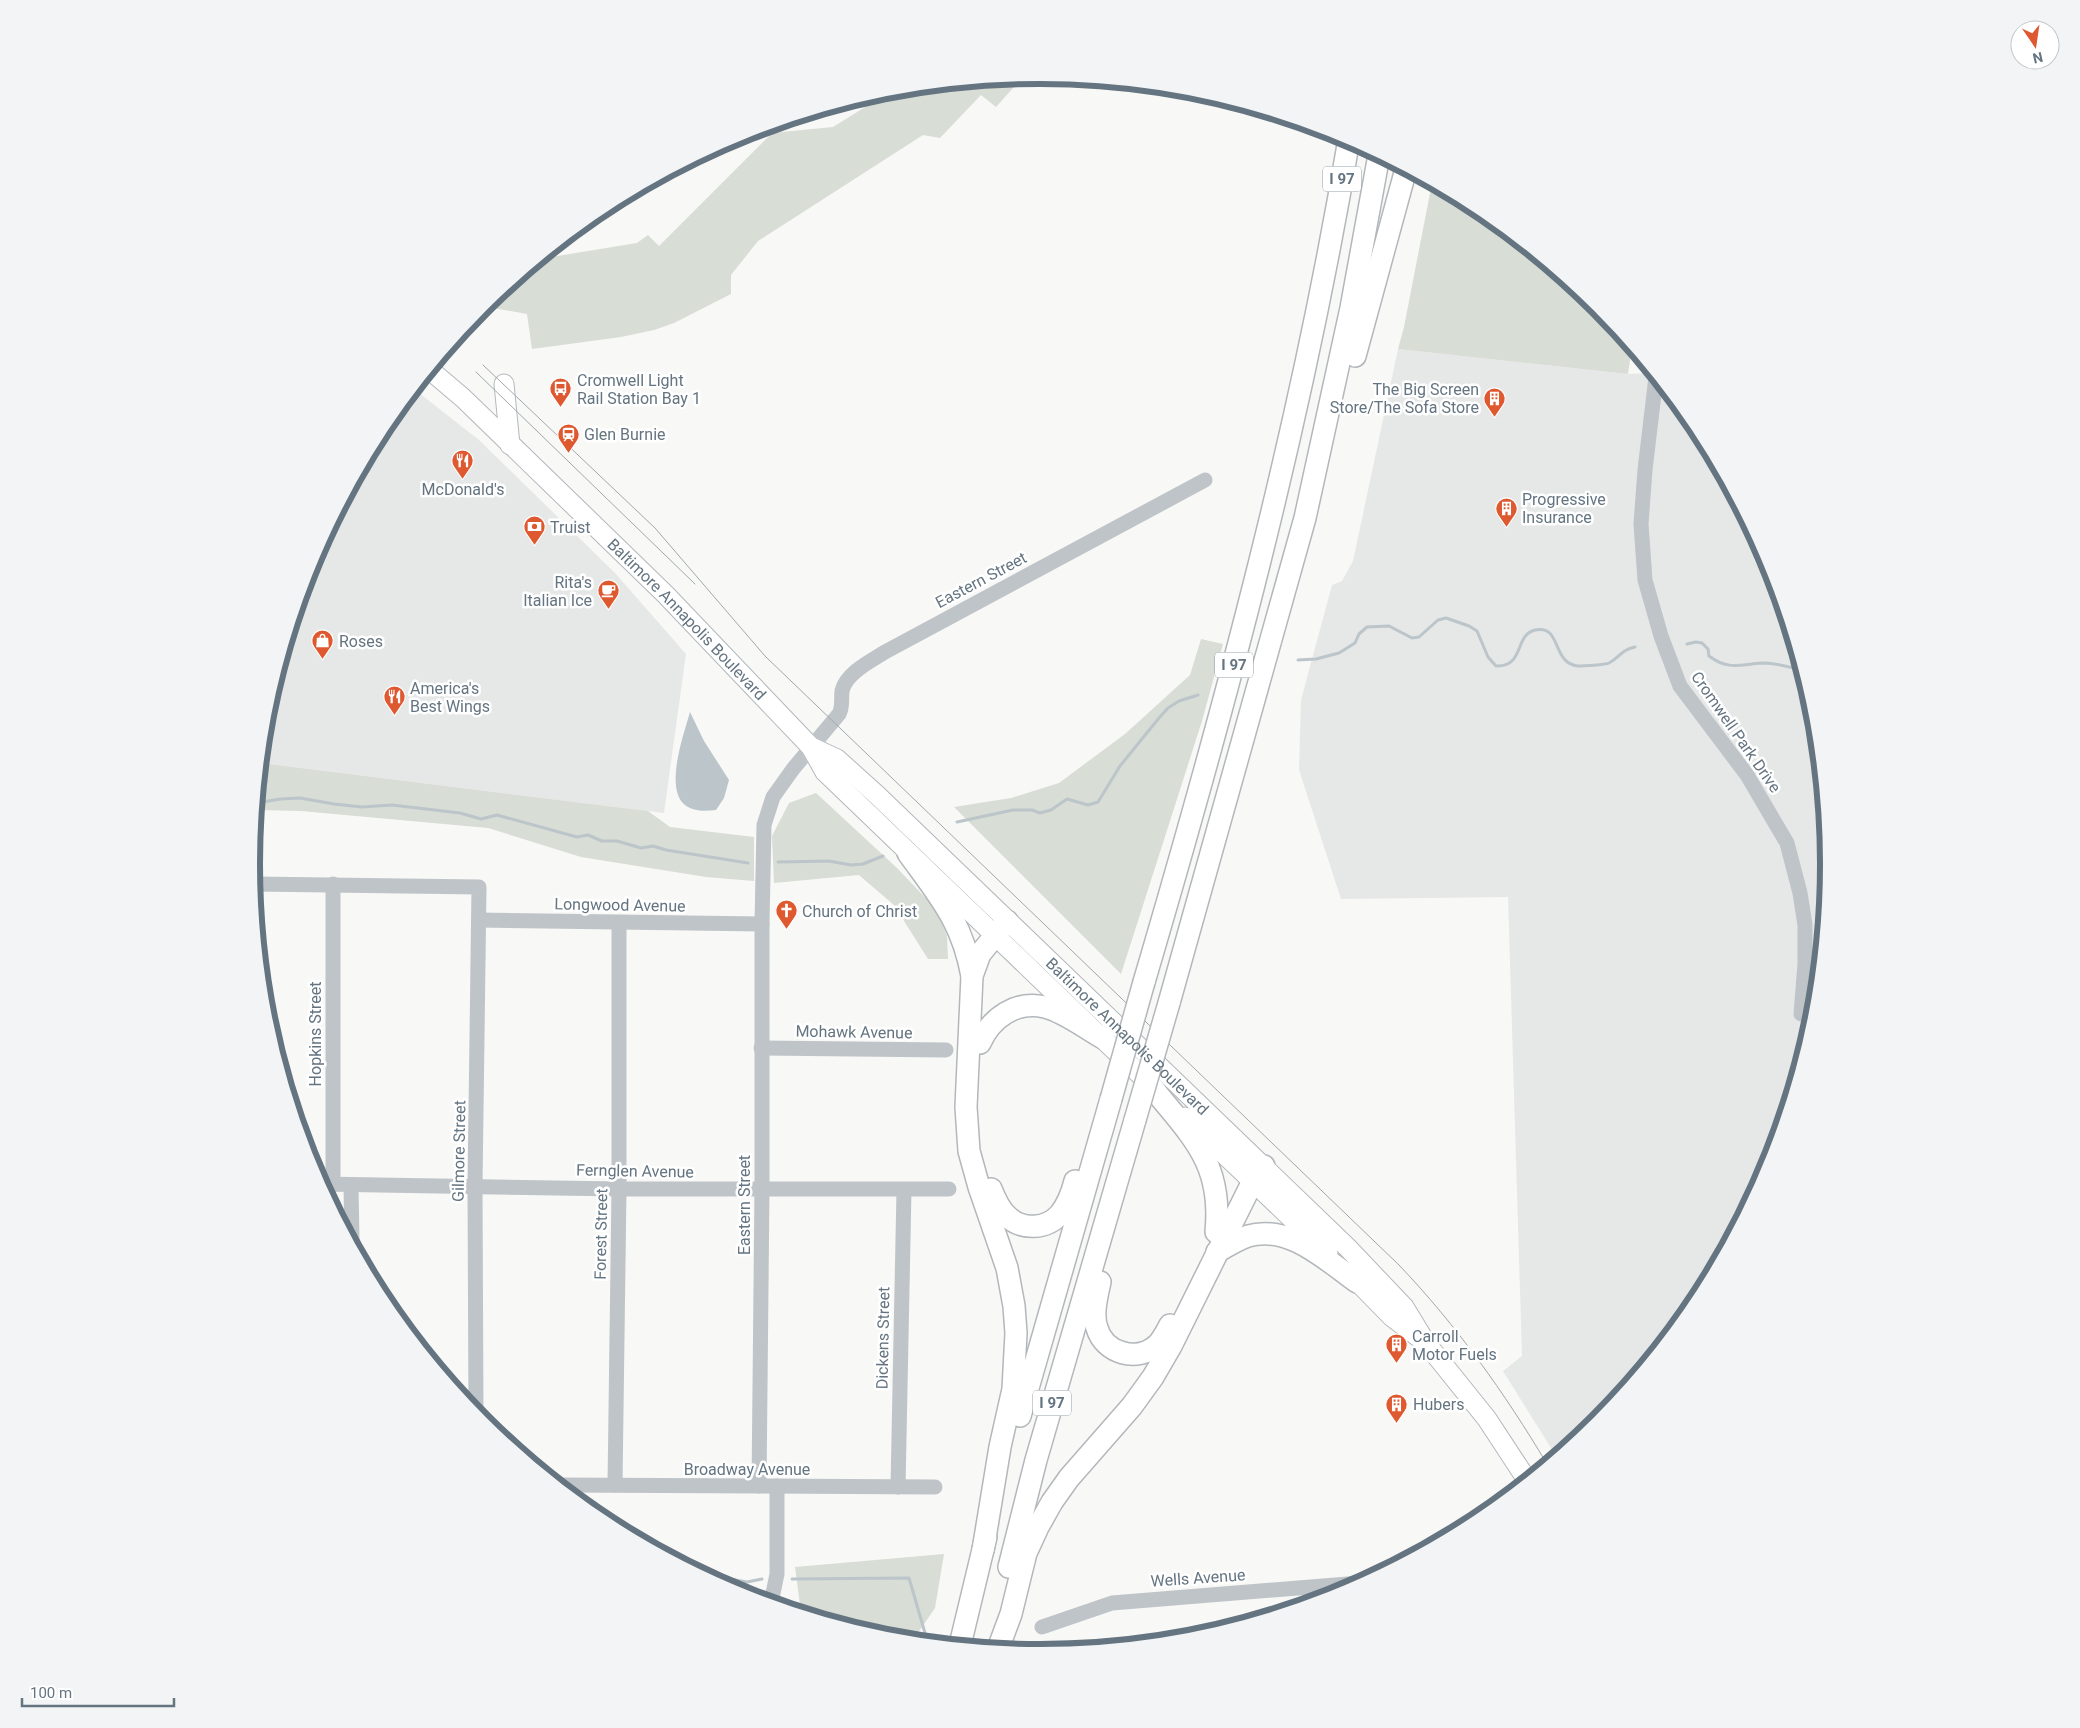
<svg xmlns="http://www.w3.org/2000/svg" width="2080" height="1728" font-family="Roboto,sans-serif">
<rect width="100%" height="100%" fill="#f8f8f6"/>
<g fill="#e6e7e7">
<path d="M1398,349L1628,374L1653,373L1696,426L1769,562L1814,710L1829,864L1814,1018L1769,1166L1696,1303L1598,1422L1556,1456L1503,1371L1522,1356L1508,897L1341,899L1299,770L1301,700L1332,585L1342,581L1353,561Z"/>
<path d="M414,389L479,440L615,573L686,654L664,813L261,763L266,710L311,562L384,425Z"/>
</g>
<g fill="#d8ddd5">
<path d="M1023,77L996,107L981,95L940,138L923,135L758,241L731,275V294L674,323L654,330L621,337L532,349L527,314L482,306L539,259L637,243L648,235L659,246L772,133L833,127L883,96L886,90Z"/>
<path d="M1432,183L1479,208L1598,306L1632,347L1628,374L1398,349L1404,327Z"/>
<path d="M1201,639L1223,644L1202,721L1121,974L954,807L1011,798L1059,783L1125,734L1190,675Z"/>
<path d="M261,763L648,811L670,827L754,837V881L706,877L581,857L488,828L301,811L256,810Z"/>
<path d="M816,793L897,868L936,909L947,936L948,959H928L894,905L859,875L774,883L772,836L789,803Z"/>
<path d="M944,1554L935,1608L913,1640L886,1638L801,1612L795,1567Z"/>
</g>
<path fill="#bbc5ca" d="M690,712L704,741L729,780L724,798L716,810C706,811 694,812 685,805C664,788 684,734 690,712Z"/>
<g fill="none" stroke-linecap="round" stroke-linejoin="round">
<g stroke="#bbc5ca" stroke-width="3">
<path d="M1687,644L1696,642L1702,643L1708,649L1709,656C1730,672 1743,663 1766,663C1778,664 1791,667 1802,671"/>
<path d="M1298,660L1316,659L1339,653L1355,643L1359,634L1367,627L1389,626L1412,638L1419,637L1438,620L1446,618L1469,626L1477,631L1488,657L1496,666C1525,667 1514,635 1535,630C1562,624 1551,663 1578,666C1583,666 1605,665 1609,663C1620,657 1621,650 1635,647"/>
<path d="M257,803L280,799L300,798L334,804L362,807L392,805L460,813L481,819L497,815L577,837L588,835L602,841H617L641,848L653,846L666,850L748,863"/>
<path d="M957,822L1013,810H1032L1040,813L1051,810L1067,799L1088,805L1098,802L1120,766L1159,718L1168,708L1179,701L1198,695"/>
<path d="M778,862L829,861L851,865L863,864L883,856"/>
<path d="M702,1574L747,1582L762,1579"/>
<path d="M792,1579L909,1578L925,1633"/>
</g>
<defs>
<g id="major">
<path id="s1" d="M430,370L463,398L665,594L811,747L825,772L1156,1090"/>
<path d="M504,384L510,445"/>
<path id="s2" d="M811,747L837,759L877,795L1347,1247L1404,1307L1426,1343L1487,1419L1527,1480"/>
<path d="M1185,1117L1328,1253"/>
<path d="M1348,1272L1392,1317L1426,1343"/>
</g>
<g id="highway">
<path d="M1355,356L1406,169"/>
<path d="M908,853C939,896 962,921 972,976"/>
<path d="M1144,982C1226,704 1301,425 1349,139"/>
<path d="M1169,1003L1305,518L1351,308L1379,155"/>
<path d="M980,1043C991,1018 1016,1000 1045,1007C1065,1012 1085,1028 1103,1038"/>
<path d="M1151,1086C1191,1136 1223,1162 1216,1232"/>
<path d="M991,1189C995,1199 999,1209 1007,1216C1022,1231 1047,1229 1060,1214C1068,1204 1072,1193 1075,1181"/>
<path d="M1217,1252C1227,1246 1237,1240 1248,1236C1289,1224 1326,1260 1357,1282"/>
<path d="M1100,1282C1097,1296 1092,1314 1097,1328C1104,1353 1137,1363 1157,1345C1163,1339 1166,1332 1170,1325"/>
<path d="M1020,1416L1111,1099"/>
<path d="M983,1550L1000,1447L1013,1389L1016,1333L1014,1306L1007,1268L979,1187L969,1151L966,1107L972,976L980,954L1007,921"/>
<path d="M1009,1567L1036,1460L1135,1120"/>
<path d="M960,1645L986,1537"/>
<path d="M998,1649L1011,1614L1026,1553L1038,1527L1052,1502L1069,1478L1132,1406L1153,1377L1171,1346L1250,1187L1264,1166"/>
</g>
</defs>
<use href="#major" stroke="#b3b8bc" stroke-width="21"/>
<use href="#highway" stroke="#b3b7bb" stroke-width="24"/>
<g stroke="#bfc4c8" stroke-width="15">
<path d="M1656,377L1645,470L1641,524L1645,580L1661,636L1680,686L1747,775L1787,843L1800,893L1805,925V964L1801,1014"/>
<path d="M253,884L479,887L475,1186L476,1415"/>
<path d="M333,884V1185"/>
<path d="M479,920L762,924"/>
<path d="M761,1048L946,1050"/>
<path d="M321,1184L619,1189H949"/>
<path d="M351,1185L352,1242"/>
<path d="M559,1485L935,1487"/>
<path d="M615,1485L619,1189V923"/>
<path d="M759,1486L762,1189V924L764,825L773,797L793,769L839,714C843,707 841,699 842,691C846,673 871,661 885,652L1205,480"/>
<path d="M898,1487L904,1190"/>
<path d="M771,1603L777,1574V1486"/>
<path d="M1042,1627L1112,1603L1360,1583"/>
</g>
<use href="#major" stroke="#fff" stroke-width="19"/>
<use href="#highway" stroke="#fff" stroke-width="21"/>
<g stroke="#a1a8ad" stroke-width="1">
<path d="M483,365L655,528L765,656L791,681L1399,1265C1457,1326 1504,1392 1547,1464"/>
<path d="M476,372L695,584"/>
</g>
<defs>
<g id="highway-bridge">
<path d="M1111,1099L1144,982"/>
<path d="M1135,1120L1169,1003"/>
</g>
</defs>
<use href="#highway-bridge" stroke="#b3b7bb" stroke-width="24" stroke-linecap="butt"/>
<use href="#highway-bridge" stroke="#fff" stroke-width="21"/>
</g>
<defs>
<symbol id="bus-pin" viewBox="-11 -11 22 30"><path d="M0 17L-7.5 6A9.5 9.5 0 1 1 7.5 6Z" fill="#df5930" stroke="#fff"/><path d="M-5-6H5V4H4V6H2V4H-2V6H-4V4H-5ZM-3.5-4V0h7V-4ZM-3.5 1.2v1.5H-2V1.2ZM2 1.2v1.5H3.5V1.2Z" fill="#fff"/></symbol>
<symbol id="building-pin" viewBox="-11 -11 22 30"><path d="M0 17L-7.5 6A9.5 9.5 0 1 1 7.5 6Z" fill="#df5930" stroke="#fff"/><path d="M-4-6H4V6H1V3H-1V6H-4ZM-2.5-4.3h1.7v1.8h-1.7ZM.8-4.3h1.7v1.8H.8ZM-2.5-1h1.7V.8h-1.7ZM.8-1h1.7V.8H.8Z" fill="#fff"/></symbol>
<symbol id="station-pin" viewBox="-11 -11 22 30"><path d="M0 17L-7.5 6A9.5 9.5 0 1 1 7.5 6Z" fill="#df5930" stroke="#fff"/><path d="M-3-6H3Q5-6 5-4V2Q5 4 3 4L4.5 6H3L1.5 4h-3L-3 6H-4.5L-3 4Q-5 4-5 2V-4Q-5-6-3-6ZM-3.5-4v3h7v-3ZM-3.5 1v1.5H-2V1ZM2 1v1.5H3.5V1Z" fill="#fff"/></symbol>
<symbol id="restaurant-pin" viewBox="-11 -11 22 30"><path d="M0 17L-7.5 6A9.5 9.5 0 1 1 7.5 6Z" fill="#df5930" stroke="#fff"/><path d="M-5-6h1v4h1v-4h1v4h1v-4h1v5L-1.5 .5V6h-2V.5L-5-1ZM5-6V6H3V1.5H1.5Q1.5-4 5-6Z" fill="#fff"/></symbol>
<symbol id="bank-pin" viewBox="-11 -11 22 30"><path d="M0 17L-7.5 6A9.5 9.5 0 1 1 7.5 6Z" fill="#df5930" stroke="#fff"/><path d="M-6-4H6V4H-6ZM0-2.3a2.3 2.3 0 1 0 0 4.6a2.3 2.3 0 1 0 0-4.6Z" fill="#fff"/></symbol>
<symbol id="cafe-pin" viewBox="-11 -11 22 30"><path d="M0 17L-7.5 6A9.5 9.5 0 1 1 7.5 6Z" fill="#df5930" stroke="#fff"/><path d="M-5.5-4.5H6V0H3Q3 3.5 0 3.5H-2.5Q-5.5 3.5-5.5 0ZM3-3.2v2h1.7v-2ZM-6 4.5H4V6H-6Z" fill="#fff"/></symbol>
<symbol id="shop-pin" viewBox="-11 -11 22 30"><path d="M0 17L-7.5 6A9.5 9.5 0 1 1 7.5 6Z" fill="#df5930" stroke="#fff"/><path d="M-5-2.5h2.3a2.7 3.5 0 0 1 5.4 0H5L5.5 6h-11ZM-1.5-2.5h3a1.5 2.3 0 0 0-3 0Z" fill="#fff"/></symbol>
<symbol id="church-pin" viewBox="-11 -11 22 30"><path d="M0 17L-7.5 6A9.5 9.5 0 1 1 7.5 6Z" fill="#df5930" stroke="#fff"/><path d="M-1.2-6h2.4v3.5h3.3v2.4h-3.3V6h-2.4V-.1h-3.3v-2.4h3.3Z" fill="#fff"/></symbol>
</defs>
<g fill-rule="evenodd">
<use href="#bus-pin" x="548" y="376" width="25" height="34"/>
<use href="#building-pin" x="1482" y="386" width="25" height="34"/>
<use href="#station-pin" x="556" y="422" width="25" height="34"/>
<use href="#restaurant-pin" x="450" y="448" width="25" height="34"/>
<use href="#building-pin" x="1494" y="496" width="25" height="34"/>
<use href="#bank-pin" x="522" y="514" width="25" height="34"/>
<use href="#cafe-pin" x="596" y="578" width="25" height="34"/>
<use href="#shop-pin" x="310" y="628" width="25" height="34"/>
<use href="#restaurant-pin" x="382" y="684" width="25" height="34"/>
<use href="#church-pin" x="774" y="898" width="25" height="34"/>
<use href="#building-pin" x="1384" y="1332" width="25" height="34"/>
<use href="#building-pin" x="1384" y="1392" width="25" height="34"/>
</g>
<g text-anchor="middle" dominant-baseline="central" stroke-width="5" stroke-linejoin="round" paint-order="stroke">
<g fill="#fff" stroke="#929ea6" stroke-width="1">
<rect x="1323" y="166.5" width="38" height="25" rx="4"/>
<rect x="1215" y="652.5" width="38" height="25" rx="4"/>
<rect x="1033" y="1390.5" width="38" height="25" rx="4"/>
</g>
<g font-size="15" font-weight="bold" fill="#647480">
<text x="1342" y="179">I 97</text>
<text x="1234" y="665">I 97</text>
<text x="1052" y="1403">I 97</text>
</g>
<g font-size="16" fill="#647480" stroke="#fff" text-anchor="start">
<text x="577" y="380">Cromwell Light<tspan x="577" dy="18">Rail Station Bay 1</tspan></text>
<text x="1479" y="389" text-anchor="end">The Big Screen<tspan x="1479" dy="18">Store/The Sofa Store</tspan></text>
<text x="584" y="434">Glen Burnie</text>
<text x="463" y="489" text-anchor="middle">McDonald's</text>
<text x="1522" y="499">Progressive<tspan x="1522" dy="18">Insurance</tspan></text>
<text x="550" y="527">Truist</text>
<text x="592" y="582" text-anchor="end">Rita's<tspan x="592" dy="18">Italian Ice</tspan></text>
<text x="339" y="641">Roses</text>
<text x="410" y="688">America's<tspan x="410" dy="18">Best Wings</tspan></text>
<text x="802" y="911">Church of Christ</text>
<text x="1412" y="1336">Carroll<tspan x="1412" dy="18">Motor Fuels</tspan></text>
<text x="1413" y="1404">Hubers</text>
</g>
<g font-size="16" fill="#647480" stroke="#fff">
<text transform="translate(981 580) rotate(-28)">Eastern Street</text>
<text stroke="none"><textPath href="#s1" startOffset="358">Baltimore Annapolis Boulevard</textPath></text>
<text transform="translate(1736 732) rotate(55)">Cromwell Park Drive</text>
<text transform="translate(620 905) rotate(1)">Longwood Avenue</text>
<text transform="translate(854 1032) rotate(1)">Mohawk Avenue</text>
<text transform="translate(315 1034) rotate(-90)">Hopkins Street</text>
<text stroke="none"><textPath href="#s2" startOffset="430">Baltimore Annapolis Boulevard</textPath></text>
<text transform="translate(459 1151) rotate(-89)">Gilmore Street</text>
<text transform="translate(635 1171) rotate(1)">Fernglen Avenue</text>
<text transform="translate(744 1205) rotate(-90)">Eastern Street</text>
<text transform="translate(601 1234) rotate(-89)">Forest Street</text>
<text transform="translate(883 1338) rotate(-89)">Dickens Street</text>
<text x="747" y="1469">Broadway Avenue</text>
<text transform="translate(1198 1578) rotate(-4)">Wells Avenue</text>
</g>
</g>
<path d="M0 0H2080V1728H0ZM260 864a780 780 0 1 1 1560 0a780 780 0 1 1-1560 0Z" fill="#f3f4f5" fill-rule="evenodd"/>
<path fill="none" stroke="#647480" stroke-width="6" d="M260 864a780 780 0 1 1 1560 0a780 780 0 1 1-1560 0Z"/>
<g transform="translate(2035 45) rotate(167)"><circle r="24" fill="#ffffff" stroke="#c1c7cc"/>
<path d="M0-4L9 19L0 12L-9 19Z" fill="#df5930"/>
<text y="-8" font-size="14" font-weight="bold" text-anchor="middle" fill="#647480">N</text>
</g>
<path d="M22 1698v8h152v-8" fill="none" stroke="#647480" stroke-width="2.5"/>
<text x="30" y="1698" font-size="15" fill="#647480" stroke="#ffffff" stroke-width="4" paint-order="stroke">100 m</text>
</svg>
